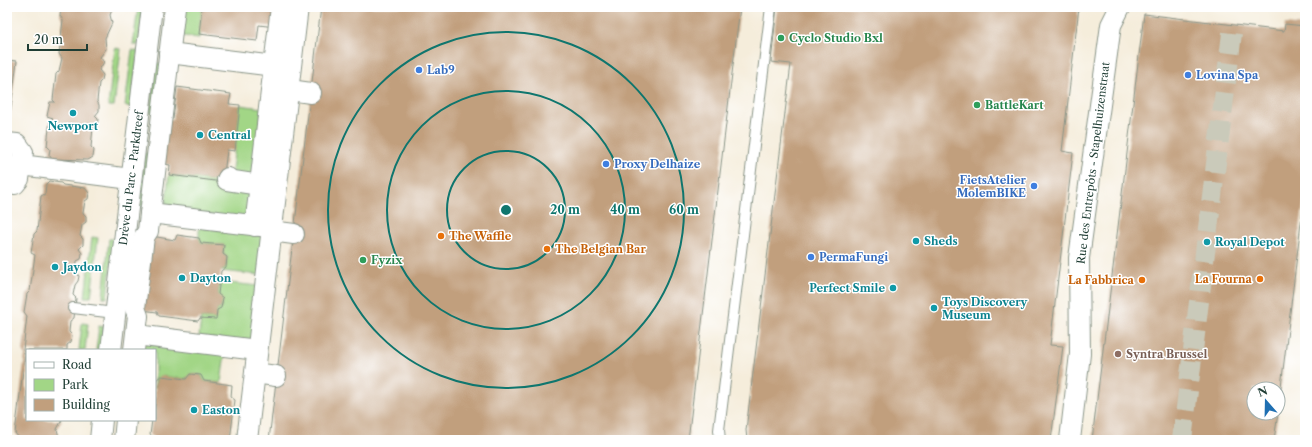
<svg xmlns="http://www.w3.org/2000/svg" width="1312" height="447" font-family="'Libre Caslon Text',serif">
<rect width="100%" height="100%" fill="#fff"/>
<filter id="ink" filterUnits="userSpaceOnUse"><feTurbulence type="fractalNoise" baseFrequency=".025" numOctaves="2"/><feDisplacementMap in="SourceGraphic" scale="8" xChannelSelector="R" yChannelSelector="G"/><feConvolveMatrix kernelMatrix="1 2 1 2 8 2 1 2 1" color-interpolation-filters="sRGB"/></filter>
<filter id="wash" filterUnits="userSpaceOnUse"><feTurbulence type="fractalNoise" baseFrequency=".012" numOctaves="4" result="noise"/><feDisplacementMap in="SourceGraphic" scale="16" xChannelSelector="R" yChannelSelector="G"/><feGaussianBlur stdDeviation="0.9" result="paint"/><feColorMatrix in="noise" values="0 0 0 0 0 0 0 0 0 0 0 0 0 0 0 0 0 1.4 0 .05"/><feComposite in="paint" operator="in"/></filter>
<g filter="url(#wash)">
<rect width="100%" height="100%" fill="#f5eddb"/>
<g fill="#a2d686" stroke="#608a5d">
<path d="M138,7H143L138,45H133Z"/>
<path d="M180,7H202L199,38L177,35Z"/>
<path d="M115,48L121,49L114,106H108Z"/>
<path d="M132,50L138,51L131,107L125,106Z"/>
<path d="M156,63L162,64L156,113L150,112Z"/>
<path d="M240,105L262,108L254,181L231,178Z"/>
<path d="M145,153H150L144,207H139Z"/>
<path d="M169,175L253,186L249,220L165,209Z"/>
<path d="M199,227L265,235L260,275L221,271L226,267L227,257L223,254L224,245L201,243L199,238Z"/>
<path d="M92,237L98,238L91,297H85Z"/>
<path d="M109,239H114L107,298L103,297Z"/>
<path d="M220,282L259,286L252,343L199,337L201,318L215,319L217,310L221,308L222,298L218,294Z"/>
<path d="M82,323L88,324L85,350H79Z"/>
<path d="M99,326L104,327L102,350H96Z"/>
<path d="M142,343L225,353L221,383L204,381L201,375L190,374L186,379L161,376L157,379L155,388V350H141Z"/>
</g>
<g id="blocks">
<g fill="#c19f7d">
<path d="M61,7H113L110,15L112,23L105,38L106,49L100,57L104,62L99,70L103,75L102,80L99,83L97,101L99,105V111L95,116L98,119L97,125L93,128L91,147L94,150L93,157L88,160L52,159L49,155L50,149L47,146L50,120L53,118L47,116L50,102H55L53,100L56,74L59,71L62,58L59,54L63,20L60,16Z"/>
<path d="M202,7H277L275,27L259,25L257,41L199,34Z"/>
<path d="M321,7H740L688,440H269Z"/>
<path d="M777,7H1079L1062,151L1073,153L1050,345L1063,346L1051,440H747L746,430L791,64L771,62Z"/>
<path d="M1144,14L1284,31L1285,24L1305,26V190L1279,403L1278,389H1254V413H1278L1274,440H1092Z"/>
<path d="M7,60L17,61L9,123H7Z"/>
<path d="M177,87L231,94L229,104L240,105L235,151L227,150L223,182L169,175L170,165L159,163L165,118L173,119Z"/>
<path d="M49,181L61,183L63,185L85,188L89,193L88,199L85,201L83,213L86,216V222L82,225L80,236L83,239V245L79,249L82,253L81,259L77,261L76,272L79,276L78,281L75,285L73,295L76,298L74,318L70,321L69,332L72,335L71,342L67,345V350H27V420H62L57,429L59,438L58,440H30L19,438L15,433L25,355L23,350L27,316L24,312L27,294L30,291L35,255L31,253L34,234L37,231L41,196L45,194L46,184Z"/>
<path d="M177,235L199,238L201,243L224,245L223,254L227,257L226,267L221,271L218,294L223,298L221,308L217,310L216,319L200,318L198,321L159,316L157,312L142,310L151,236L175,240Z"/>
<path d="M190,374L201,375L204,381L232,385L231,397L235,400L230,440H154V437L150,435L152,420H155V388L157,379L161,376L186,379Z"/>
</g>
</g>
</g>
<g filter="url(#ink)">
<use href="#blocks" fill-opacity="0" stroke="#8a9588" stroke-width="1"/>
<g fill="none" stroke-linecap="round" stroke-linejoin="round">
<path stroke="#cacaba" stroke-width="20" stroke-dasharray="20 10" stroke-linecap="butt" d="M1182,440L1233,25"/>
<defs>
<g id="lane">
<path d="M73,308L115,313"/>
<path d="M720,440L719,430L771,7"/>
</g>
<g id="street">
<path d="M169,53L274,66"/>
<path d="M275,88L311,93"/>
<path d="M7,143L17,144L23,152L19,179L15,184H7"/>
<path d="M21,165L131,179"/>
<path d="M228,178L227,180L260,185"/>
<path d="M150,213L269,227"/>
<path d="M255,226L281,7"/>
<path d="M271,231L294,234"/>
<path d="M136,335L257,350"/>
<path d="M111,350L152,7"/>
<path d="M134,350L138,316L135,308L144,237L148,231L175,7"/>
<path d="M255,373L276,376"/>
<path d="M100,440L102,420"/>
<path d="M124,440L126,420"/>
<path d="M247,440L298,7"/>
<path d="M1070,440L1080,354L1079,258L1111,25L1120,7"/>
</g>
</defs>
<use href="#lane" stroke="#8a9588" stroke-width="12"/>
<use href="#street" stroke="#8a9588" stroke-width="22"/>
<use href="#lane" stroke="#fff" stroke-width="10"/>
<use href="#street" stroke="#fff" stroke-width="20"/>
</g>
</g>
<g fill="none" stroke="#0f766e" stroke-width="2">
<circle cx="506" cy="210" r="59"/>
<circle cx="506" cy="210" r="119"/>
<circle cx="506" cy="210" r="178"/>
</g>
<g fill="#2e9e5b" stroke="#fff" stroke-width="1.5">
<circle cx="781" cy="38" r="4"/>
<circle cx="977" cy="105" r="4"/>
<circle cx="363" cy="260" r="4"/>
</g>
<g fill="#3f7fe0" stroke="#fff" stroke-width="1.5">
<circle cx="419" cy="70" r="4"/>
<circle cx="1188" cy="75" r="4"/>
<circle cx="606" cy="164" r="4"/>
<circle cx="1034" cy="186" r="4"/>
<circle cx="811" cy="257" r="4"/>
</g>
<g fill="#0f9aa8" stroke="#fff" stroke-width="1.5">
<circle cx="73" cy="113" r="4"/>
<circle cx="200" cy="135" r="4"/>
<circle cx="916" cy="241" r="4"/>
<circle cx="1207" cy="242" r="4"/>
<circle cx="55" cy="267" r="4"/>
<circle cx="182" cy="278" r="4"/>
<circle cx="893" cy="288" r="4"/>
<circle cx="934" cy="308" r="4"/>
<circle cx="194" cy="410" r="4"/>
</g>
<g fill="#e8710a" stroke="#fff" stroke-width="1.5">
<circle cx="441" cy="236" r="4"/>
<circle cx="547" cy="249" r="4"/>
<circle cx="1260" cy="279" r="4"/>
<circle cx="1142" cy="280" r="4"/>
</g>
<circle fill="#8d6e63" stroke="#fff" stroke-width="1.5" cx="1118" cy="354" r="4"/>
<g text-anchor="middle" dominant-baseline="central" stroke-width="3" stroke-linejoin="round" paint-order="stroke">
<g font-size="11" font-weight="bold" fill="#27864d" stroke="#fff" text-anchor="start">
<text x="789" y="38">Cyclo Studio Bxl</text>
<text x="985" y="105">BattleKart</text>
<text x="371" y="260">Fyzix</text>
</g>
<g font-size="11" font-weight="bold" fill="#366cbe" stroke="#fff" text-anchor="start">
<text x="427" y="70">Lab9</text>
<text x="1196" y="75">Lovina Spa</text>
<text x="614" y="164">Proxy Delhaize</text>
<text x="1026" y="180" text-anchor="end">FietsAtelier<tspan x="1026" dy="13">MolemBIKE</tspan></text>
<text x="819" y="257">PermaFungi</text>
</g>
<g font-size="11" font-weight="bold" fill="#0d838f" stroke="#fff" text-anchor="start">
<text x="73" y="126" text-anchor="middle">Newport</text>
<text x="208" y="135">Central</text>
<text x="924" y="241">Sheds</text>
<text x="1215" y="242">Royal Depot</text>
<text x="63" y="267">Jaydon</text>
<text x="190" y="278">Dayton</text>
<text x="885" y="288" text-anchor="end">Perfect Smile</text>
<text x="942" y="302">Toys Discovery<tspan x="942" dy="13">Museum</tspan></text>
<text x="202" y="410">Easton</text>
</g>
<g font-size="11" fill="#1f3d34" stroke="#fff">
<text transform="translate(1093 163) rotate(-83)">Rue des Entrepôts - Stapelhuizenstraat</text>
<text transform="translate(131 178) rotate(-83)">Drève du Parc - Parkdreef</text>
</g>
<g font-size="11" font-weight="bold" fill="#c56008" stroke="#fff" text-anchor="start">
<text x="449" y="236">The Waffle</text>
<text x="555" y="249">The Belgian Bar</text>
<text x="1252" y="279" text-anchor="end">La Fourna</text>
<text x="1134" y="280" text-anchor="end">La Fabbrica</text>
</g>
<g font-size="11" font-weight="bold" fill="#785e54" stroke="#fff" text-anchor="start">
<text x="1126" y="354">Syntra Brussel</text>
</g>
</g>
<circle cx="506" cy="210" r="6" fill="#0f766e" stroke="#fff" stroke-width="2"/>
<g font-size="12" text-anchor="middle" font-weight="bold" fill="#0f766e" stroke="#fff" stroke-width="3" stroke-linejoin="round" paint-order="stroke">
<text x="565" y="214">20 m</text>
<text x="625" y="214">40 m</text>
<text x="684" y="214">60 m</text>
</g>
<rect width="1312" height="447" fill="none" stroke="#fff" stroke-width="24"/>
<rect x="26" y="349" width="130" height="72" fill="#ffffff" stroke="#a5b1ae"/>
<rect x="34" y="362" width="20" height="6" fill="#ffffff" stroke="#a5b1ae"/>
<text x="62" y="369" font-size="12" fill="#1f3d34">Road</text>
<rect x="34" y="379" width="20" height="12" fill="#a2d686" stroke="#a5b1ae"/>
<text x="62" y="389" font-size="12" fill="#1f3d34">Park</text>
<rect x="34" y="399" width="20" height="12" fill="#c19f7d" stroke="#a5b1ae"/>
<text x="62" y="409" font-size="12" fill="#1f3d34">Building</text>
<g transform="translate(1266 401) rotate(340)"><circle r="19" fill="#ffffff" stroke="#a5b1ae"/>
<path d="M0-3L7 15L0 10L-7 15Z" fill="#1f6fb2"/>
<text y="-6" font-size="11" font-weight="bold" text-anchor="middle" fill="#1f3d34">N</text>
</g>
<path d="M28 44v6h59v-6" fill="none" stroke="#1f3d34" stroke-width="2"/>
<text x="34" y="44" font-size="12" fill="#1f3d34" stroke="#ffffff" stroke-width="3" paint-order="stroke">20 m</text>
</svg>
